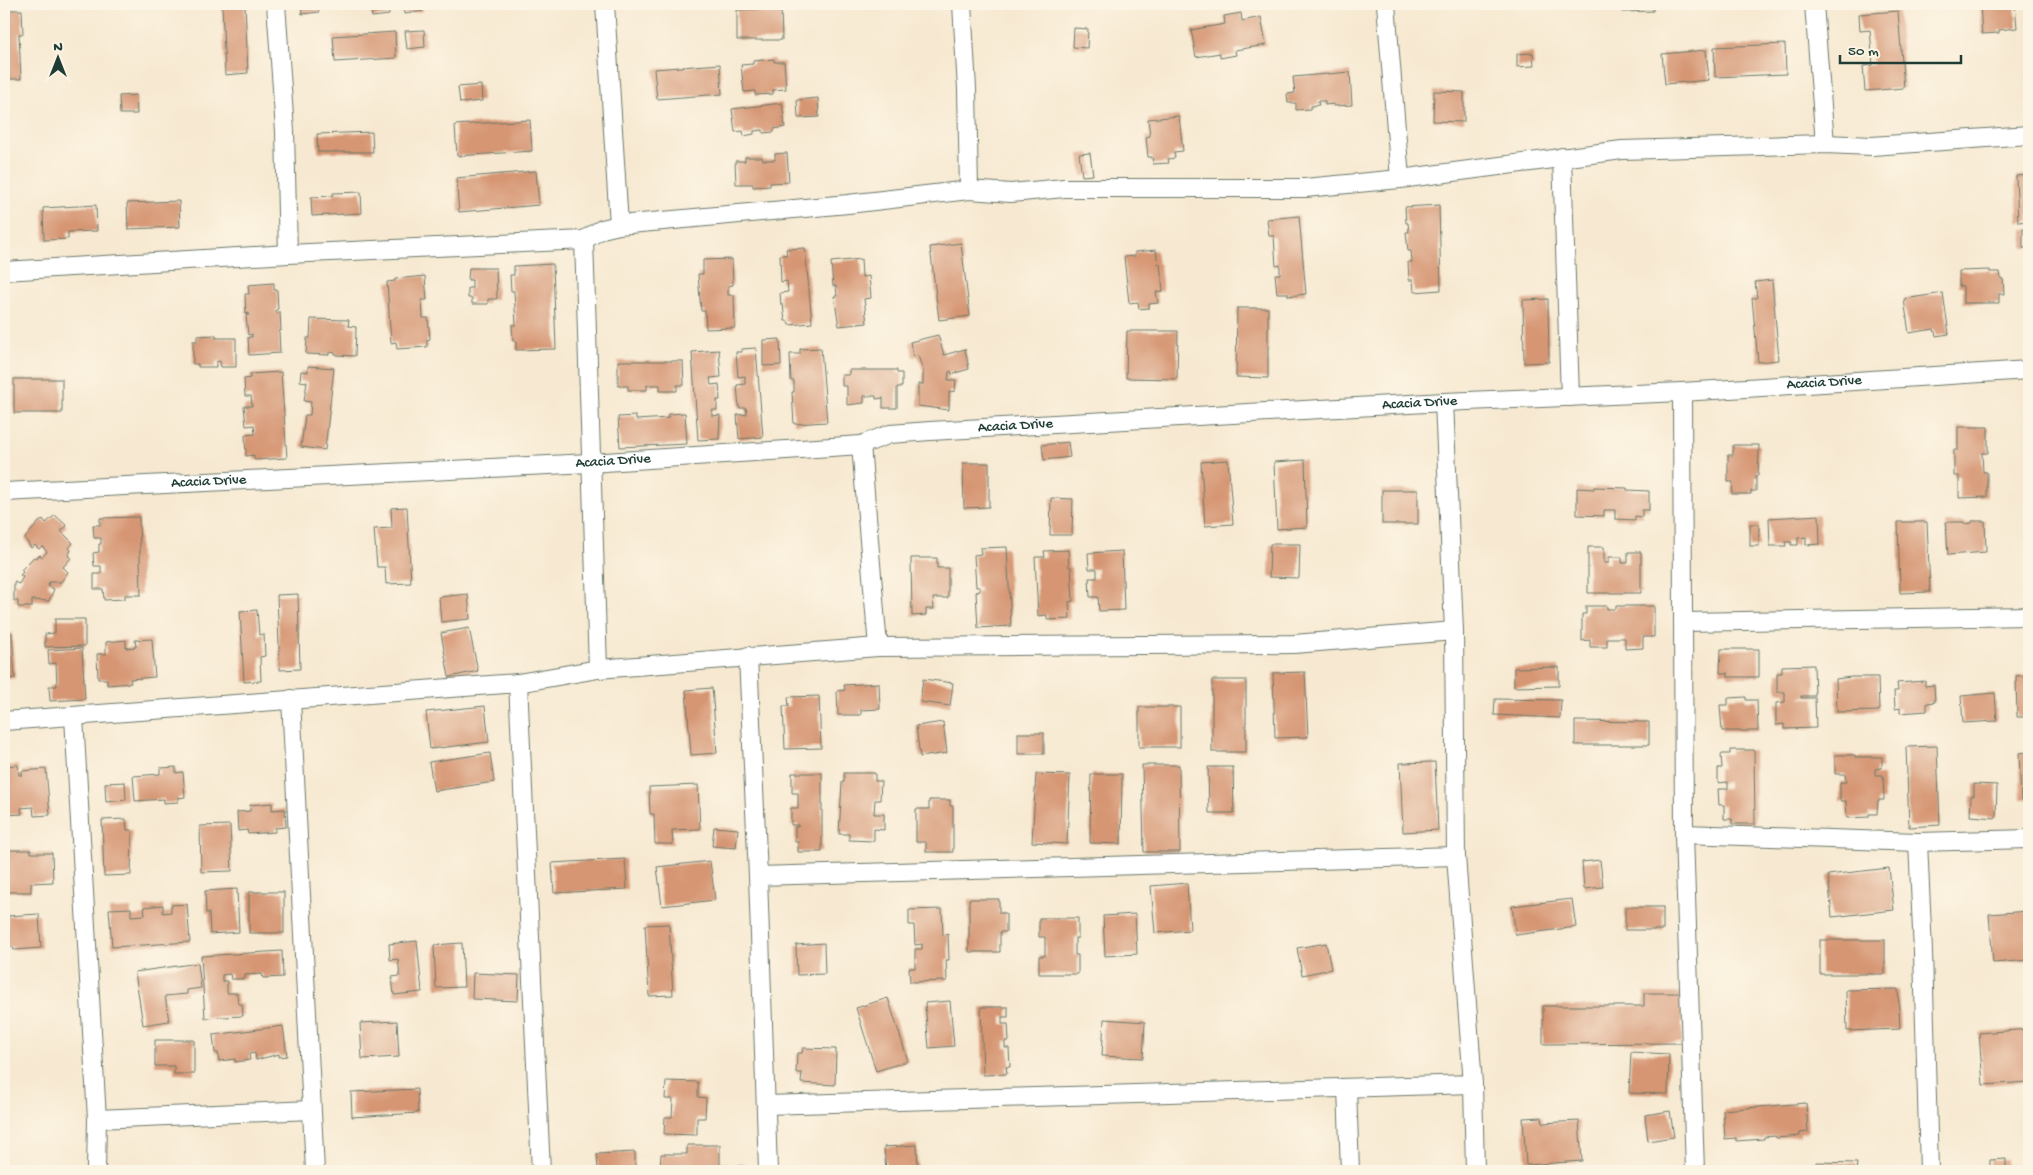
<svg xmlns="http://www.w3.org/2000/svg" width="2033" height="1175" font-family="'Gochi Hand',sans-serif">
<rect width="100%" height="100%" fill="#fcf5e5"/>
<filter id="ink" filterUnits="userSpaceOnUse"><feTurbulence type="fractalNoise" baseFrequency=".02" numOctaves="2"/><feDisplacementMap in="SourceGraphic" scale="10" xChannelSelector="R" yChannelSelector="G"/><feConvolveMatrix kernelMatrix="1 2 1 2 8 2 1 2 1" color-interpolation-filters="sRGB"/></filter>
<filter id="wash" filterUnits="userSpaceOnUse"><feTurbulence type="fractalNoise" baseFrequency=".0096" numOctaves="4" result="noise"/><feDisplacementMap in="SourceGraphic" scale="20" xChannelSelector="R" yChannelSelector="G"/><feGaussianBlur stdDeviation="1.12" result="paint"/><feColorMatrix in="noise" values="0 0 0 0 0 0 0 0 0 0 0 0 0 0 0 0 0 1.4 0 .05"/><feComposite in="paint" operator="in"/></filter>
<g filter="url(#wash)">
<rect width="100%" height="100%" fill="#f7e9d1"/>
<g id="blocks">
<g fill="#d69673">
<path d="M245,4L248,73L225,75L222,5Z"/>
<path d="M301,4H318L319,12L302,14Z"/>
<path d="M364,4H388L389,15L372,17L370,6L365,7Z"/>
<path d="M404,4H422L423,11L405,14Z"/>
<path d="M1622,4H1653V11L1622,12Z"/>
<path d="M1980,4H2015L2017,28L1999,30V33L1982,34Z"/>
<path d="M761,6H773V9L781,8L782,40H737V10L761,9Z"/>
<path d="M4,10H22L23,34H19L21,79H4Z"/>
<path d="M1898,11L1904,88L1865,91L1863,66L1873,65L1870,30L1860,31L1859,14Z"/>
<path d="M1241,13L1242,21L1261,17L1266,45L1235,50L1236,55L1220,58V53L1196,57L1191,30L1225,24L1224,16Z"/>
<path d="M1074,28L1088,29L1087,48L1073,47Z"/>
<path d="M424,30L425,47L407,49L405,31Z"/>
<path d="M395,32L396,58L335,62L333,36Z"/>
<path d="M1785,44L1786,74L1715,77L1714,47Z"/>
<path d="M1706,50L1709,80L1665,84L1662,54Z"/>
<path d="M1533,53L1534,66L1517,67V54Z"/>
<path d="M774,59V62H784L786,89L773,90V94L755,95V91L744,92L741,65L753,64V61Z"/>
<path d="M720,64L722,94L657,99L654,69Z"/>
<path d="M1350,72L1352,105L1334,106V104L1325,105V101H1318L1319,105L1311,106V109L1296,110V103H1288L1287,94L1295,93L1293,77Z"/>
<path d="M481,85L482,101L460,103L458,87Z"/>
<path d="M1434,91L1464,92V122L1433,121Z"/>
<path d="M136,95L137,114H120L119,96Z"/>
<path d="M818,98L819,117L798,118L797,100Z"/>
<path d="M782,103L785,127L774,129V132L763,133V130L754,131V134L744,136L743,131L735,132L732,109Z"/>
<path d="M1179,116L1183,151L1174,152L1175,158L1168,159L1169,163L1153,164L1152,157H1148L1146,137L1150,136L1148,119Z"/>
<path d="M530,120L532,151L457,156L455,125Z"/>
<path d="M372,132L373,152H318L317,134Z"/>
<path d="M787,153L789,182L770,183V186L753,187V184H736L735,161H745V157H762L763,160H775V154Z"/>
<path d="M1090,153L1093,175L1082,176L1079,154Z"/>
<path d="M536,171L539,205L459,212L456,178Z"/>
<path d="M2029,175V221L2018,222L2016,176Z"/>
<path d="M361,192L362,213L312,216L311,197L333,196V193Z"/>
<path d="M179,201L180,227L128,229L127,203Z"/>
<path d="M96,205L97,231L68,232V239L44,240L43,208Z"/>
<path d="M1439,205L1441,290L1414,292L1413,280H1409L1408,262H1412L1411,251H1408L1406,232H1409L1408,223H1406L1405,207Z"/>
<path d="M1299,216L1306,294L1288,296V293H1277L1275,274H1280V265L1276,266L1274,236H1269L1267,219Z"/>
<rect x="2023" y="229" width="6" height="19"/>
<path d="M961,243L970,316L939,320L930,247Z"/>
<path d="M805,248L812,323L789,325L788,321H785L783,305H781L780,293L788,292L787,281L781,282L780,255H787L786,249Z"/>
<path d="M1156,250L1158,264H1160L1163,291L1156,292L1158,303L1149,304V308L1139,309L1138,302L1129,303L1124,257L1135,256V252Z"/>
<path d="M732,259L733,285L728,286V295H734L735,328L706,329L705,311H701L698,274H703V260Z"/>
<path d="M861,259L862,277L869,276L871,298L864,299L867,323L839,326L834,296H837L836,286H833L831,262Z"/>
<path d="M553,264L556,349L516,350V341H513L512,325H516L514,291H511L510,275H514V266Z"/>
<path d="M469,268H496L497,299H488V304H472V298H468V288H472V280H468Z"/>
<path d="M1990,270V272H2000L2001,279H2003L2004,294H1999V303H1963V286H1959V271Z"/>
<path d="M425,276L427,300H422L423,318H428L430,339L427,340V347L397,349L396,342L391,343L387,282L395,281V279Z"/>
<path d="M1772,280L1779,360L1758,362L1752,298H1757L1755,282Z"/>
<path d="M274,283V290H277L278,309L276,310V313L280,312L281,331H279L280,353L249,355L248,337H252V334L248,335L246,315H249V313L246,314L245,294H249L248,285Z"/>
<path d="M1943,293L1949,334L1936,336L1934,329L1909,333L1904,299Z"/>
<path d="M1548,299L1549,362L1524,363L1523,300Z"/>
<path d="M1237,308H1268V378L1236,377Z"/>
<path d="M311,319L349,320L348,326L356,327L355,356L336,355V353L329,352V355L306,354L307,338H310Z"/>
<path d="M1127,331H1178L1177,379L1126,378Z"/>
<path d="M216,335V338H236V367H221L220,361L216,362V367H198V364H193V341H197V336Z"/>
<path d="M938,335L944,355L965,349L969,369L952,374L951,371L949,372L948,380H956L955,391L949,392V410L918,406V384H923V370L918,356L913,357L910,342Z"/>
<path d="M780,339L781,365L763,366V340Z"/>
<path d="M756,348L763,437L739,439L737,415L747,414L746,408H739L737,385L745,384V376L738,377L736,352H742V349Z"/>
<path d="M821,348L827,422L794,424L792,392H794V381H791L790,354H800V349Z"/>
<path d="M719,350L721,377L710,378L711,385L719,384L720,400H717V410H712V416L720,415L719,439L698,440L692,352Z"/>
<path d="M618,361H683L684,385H677V391H660V385H647V390H628V386H618Z"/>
<path d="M308,366L334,368L325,450L301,447L305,415H310L311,402L304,401L307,382L300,381L301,371L308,372Z"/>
<path d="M849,370H897V373H902V387H897V408H883V398L876,399V396H864V403L847,405V386H842V375H849Z"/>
<path d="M281,372L287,458L254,460V455L246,456L245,435L255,434L254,425L246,426L244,406H252L251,396H245L244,379L250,378V374Z"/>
<rect x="14" y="379" width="48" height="34"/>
<path d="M685,413L687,444L620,447L618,417L636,416V420L668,418V414Z"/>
<path d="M1958,427H1988V453H1982L1983,472H1987V497L1959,498V476H1954V450H1958Z"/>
<path d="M1068,442L1070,457L1044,460L1042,445Z"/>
<path d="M1733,445H1759L1758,476H1756V491H1751V494H1732L1733,482H1728V455H1733Z"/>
<path d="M1228,460L1233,524L1205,526L1201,462Z"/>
<path d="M1305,460L1307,527L1277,529L1274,462Z"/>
<path d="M963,463H989V507L964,508Z"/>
<path d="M1594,487L1627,488V490L1649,491V510H1642V517L1635,516V520L1615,519V510H1604V516L1577,515V488L1594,489Z"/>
<rect x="1382" y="490" width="36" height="34"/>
<path d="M1051,498L1073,499L1072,535H1050Z"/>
<path d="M407,507L411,583L386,584L385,567H377L374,529L392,528L391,508Z"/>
<path d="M55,515L67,526L61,531L73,543L69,548L71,550L68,556L71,558L63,567L68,572L61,582H49L48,586L54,589L49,601L32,600V607H18V601H14V582L19,584L23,577L20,575L23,572L21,570L34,557L36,558L40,555L42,557L47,552L42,546L39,549L35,545L31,548L25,538L39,522L43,519L46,523Z"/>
<path d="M1819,515L1820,544L1806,545V537L1798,538V545H1791V542H1785L1786,546H1770L1769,518Z"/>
<path d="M139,517L141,595H125V599L104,600L103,589H94V574H101V566H94L93,553L99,552V544H101V538H94L93,525H100V518Z"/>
<path d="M1972,521H1985L1986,552L1948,555L1946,522H1964V524L1972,523Z"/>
<path d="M1898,522H1927L1930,592L1900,593Z"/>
<rect x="1750" y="524" width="9" height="22"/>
<path d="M1270,544H1300L1299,578L1269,577Z"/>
<path d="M1007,547L1011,626L978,628L976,592L980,591V587H976L974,555L981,554L980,548Z"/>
<path d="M1588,547H1604V563H1609V557H1622V563H1628V552H1641V593H1588Z"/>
<path d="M1068,550L1069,567H1071L1073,601L1069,602L1070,619L1047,620V615L1038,616L1035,557H1045L1044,551Z"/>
<path d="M1122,551L1124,610L1099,611L1098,597H1090L1089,578H1097V569H1089L1088,553Z"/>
<path d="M911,558H937V568H948V598H933L934,609H926V615L912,616Z"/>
<path d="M298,594L300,669L280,670L277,595Z"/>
<path d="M468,594L470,619L441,622L439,597Z"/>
<path d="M1586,606H1607V609H1616V606H1654V637H1643V648L1625,649V638H1607V647H1590V640L1582,641V614H1586Z"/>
<path d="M257,610L259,635L264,634L265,656L260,657L261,681L244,682L240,611Z"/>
<path d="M55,619H85V646L45,647V634L55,633Z"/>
<path d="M469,628L478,671L449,677L441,633Z"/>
<path d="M12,633L15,678L4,679V634Z"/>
<path d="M152,639L155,677L130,679L131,683L107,685V679H98L97,654H106V642L126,640V648L136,647L135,640Z"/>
<path d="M82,648L85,699L50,701L49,686H57L56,663L49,664L48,650Z"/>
<path d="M1721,649H1759V677H1728V673H1720Z"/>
<path d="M1814,665L1815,696H1801V698H1815L1816,728L1784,729V724L1776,725V703L1785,702V692H1777V673H1782V666Z"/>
<path d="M1559,667V686L1514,687V668Z"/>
<path d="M1305,672L1308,737L1275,738L1273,673Z"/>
<path d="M2029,675V717H2017L2016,676Z"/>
<path d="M1851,677H1878L1879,711L1837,712L1836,679Z"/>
<path d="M923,679L953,683L950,706L920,702Z"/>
<rect x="1212" y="680" width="34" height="72"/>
<path d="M1925,681V686L1934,685L1935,702L1927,703V711L1900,713V708L1895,709L1894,691H1898L1897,683Z"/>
<path d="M879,683L880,709L861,710V715H838L837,691L845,690L844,685Z"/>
<path d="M712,688L717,753L691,755L686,690Z"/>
<path d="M1995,693L1997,721L1963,723L1961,696Z"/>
<path d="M819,696L821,748L785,749L783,706H789L788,697Z"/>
<path d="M1746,697V700H1757L1758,731H1722L1720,705H1728V698Z"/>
<path d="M1495,699L1561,700L1560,718L1494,715Z"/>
<path d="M485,706L489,742L430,749L426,712Z"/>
<rect x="1139" y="707" width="41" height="40"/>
<path d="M1575,721L1649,722V745H1575Z"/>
<path d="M943,722L947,753L920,757L916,726Z"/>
<rect x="1018" y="733" width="26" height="21"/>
<path d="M1937,746L1940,825L1909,827L1906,747Z"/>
<path d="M1730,750H1754L1755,824H1732V819H1724V805H1719L1718,789H1728V782L1718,783V768H1722L1721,754H1730Z"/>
<path d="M2029,752V799H2021L2019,753Z"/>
<path d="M490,753L494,782L434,791L429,762Z"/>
<path d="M1835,755H1855V757H1882V768L1875,769V775H1883L1884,800H1878L1877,814H1869V817L1847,818L1846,801H1840V782H1846L1845,774H1835Z"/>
<path d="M1435,762L1438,830L1403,832L1400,763Z"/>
<path d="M18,765L19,775H22V771L46,769L50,815L34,816L33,807L21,808L22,814L6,815V806H4V766Z"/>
<path d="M1142,765H1179L1180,852H1144Z"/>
<path d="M176,767V773L183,772L185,797L178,798V802L164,803V799L135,801L133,776L160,774V768Z"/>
<path d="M1208,767H1233L1234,813H1209Z"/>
<path d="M792,773H822V852H798V842H795V827H798V825H791V808H798V793H792Z"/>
<path d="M844,773H875V781H881L880,800H875L874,814H884V830L874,829V841L849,840V834H839L842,782H844Z"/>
<path d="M1036,774L1070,775L1067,844L1032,842Z"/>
<path d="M1091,774H1122L1121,844L1090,843Z"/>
<path d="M125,782L126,800L106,802L105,783Z"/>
<path d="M1974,784L1997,785L1996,818L1970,816L1971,796H1974Z"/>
<path d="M698,785L700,829L672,830L673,844H655L654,814H650L649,787Z"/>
<path d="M929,800H950V806H953V852H926V842H916V809H929Z"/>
<path d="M272,803V810L285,809L286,827L275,828V832L248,834L247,830L238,831L237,812L250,811V805Z"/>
<path d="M126,819L127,830H132L131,875L104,876L102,820Z"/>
<path d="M230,825L232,871L201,872L200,826Z"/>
<path d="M714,827L738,829L736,848L712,846Z"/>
<path d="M4,850H31V853H52L53,882L31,883V892H4Z"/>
<path d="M625,859L627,889L554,893L552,863Z"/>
<path d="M1600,860L1603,887L1584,889L1582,862Z"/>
<path d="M710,861L715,900L662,906L657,867Z"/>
<path d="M1889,868L1894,910L1832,917L1828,875Z"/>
<path d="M1187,883L1190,930L1155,933L1151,886Z"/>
<path d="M237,889L239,932L210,934L209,913H206L205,891Z"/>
<rect x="249" y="892" width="35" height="41"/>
<path d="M969,899H999V913H1006V932H1000V952H969Z"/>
<path d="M1572,899L1576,927L1516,935L1512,906Z"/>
<path d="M187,904L190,942L112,947L109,909L131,908V916L145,915L144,907L163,905V913L171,912V905Z"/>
<rect x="1625" y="907" width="38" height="23"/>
<path d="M942,909L943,935L948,934L949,960H946L947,981L910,982L909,968H915V949H922V944L915,945L914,925H909V910Z"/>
<path d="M2029,911V960L1993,963L1989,914Z"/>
<path d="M39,914L41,948L14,950L13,947H4V921L6,927H8L7,916Z"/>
<path d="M1135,914L1137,954L1105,956L1103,916Z"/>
<path d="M1039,918H1078V938H1075V955H1078V974H1039V956H1045V937H1039Z"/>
<path d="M669,924L673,995L649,996L645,925Z"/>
<rect x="1820" y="940" width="65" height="34"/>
<path d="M417,941L422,992L394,995L392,977L400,976L398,959L390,960L389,944Z"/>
<path d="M462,943L464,987L436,988L434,945Z"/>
<path d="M824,943L825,974L797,975L796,945Z"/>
<path d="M1326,943L1331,969L1302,975L1297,948Z"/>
<path d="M282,951L283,977L263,978L262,974L245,975V979H231L230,974L222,975V981H227V993H237L238,1004H242L243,1016L205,1018L201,956Z"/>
<path d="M198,963L201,988L187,990V994L165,996L169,1021L143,1025L135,972Z"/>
<path d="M473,973L519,975L518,1001L472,999Z"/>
<path d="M1898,989L1900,1029L1847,1031L1846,990Z"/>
<path d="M1644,993H1682V1043L1543,1044V1006H1644Z"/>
<path d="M888,998L908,1061L876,1071L856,1008Z"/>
<path d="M950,1001L954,1046L929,1048L925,1003Z"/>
<path d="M981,1007H1008V1017H1002V1024H1008L1009,1041H1005V1048H1009L1010,1067H1006L1007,1074L983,1075Z"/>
<path d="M1104,1019L1145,1022L1143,1058L1102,1056Z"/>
<path d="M397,1021L399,1057L362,1059L360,1023Z"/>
<path d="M283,1026L287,1056L279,1057V1054L256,1060L255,1053L249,1054L250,1060L235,1062V1059L219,1061L218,1053H215L213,1035Z"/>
<path d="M2029,1029V1082L1983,1085L1979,1033Z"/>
<path d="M155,1040H194V1074H174V1066H155Z"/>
<path d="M803,1048L836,1049L835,1085L801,1083L802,1073H796L797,1053H802Z"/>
<path d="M1631,1052L1669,1054L1668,1094L1629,1093Z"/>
<path d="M666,1081L698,1082V1097L706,1098L705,1118H697V1135L664,1134L665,1117H672L673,1099H665Z"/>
<path d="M417,1089L418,1113L352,1117L351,1092Z"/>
<path d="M1806,1103L1808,1132L1800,1133V1136L1776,1138V1136L1764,1137V1139L1736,1141V1138L1725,1139L1723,1110Z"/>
<path d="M1670,1111L1674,1137L1648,1141L1645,1115Z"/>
<path d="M1542,1117L1543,1123L1579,1121L1582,1161L1526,1165L1523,1118Z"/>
<path d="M687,1145H720V1165L745,1166V1171H660L661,1154H687Z"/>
<path d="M917,1145L918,1171H886L884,1147Z"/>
<path d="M635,1152V1171H598L597,1154Z"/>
<path d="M2006,1159V1168L2025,1167V1171H1963L1962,1169L1990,1168V1160Z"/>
<path d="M1816,1162L1857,1163L1856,1171H1816Z"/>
</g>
</g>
</g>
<g filter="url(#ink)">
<use href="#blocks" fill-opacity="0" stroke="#6b796b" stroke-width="1"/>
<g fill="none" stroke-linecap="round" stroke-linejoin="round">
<defs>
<g id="minor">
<path d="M276,4L285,131L288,254"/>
<path d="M605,4L619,225"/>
<path d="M1386,4L1400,179"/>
<path d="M1814,4L1825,144"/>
<path d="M1562,157L1570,397"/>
<path d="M969,190L1011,193L1064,188H1305L1400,179L1622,150L1825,144L1872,146L2029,135"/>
<path d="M584,240L598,669"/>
<path d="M4,271L288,254L584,240L602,229L619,225L848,204L969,190L967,89L962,4"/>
<path d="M1682,392L1684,834L1695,1171"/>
<path d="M1444,402L1454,631L1456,856L1473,1084L1475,1171"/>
<path d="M861,445L878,647"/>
<path id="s1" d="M4,492L590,463L861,445L890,434L930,431L1444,402L1682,392L2029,370"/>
<path d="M1684,622L2029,616"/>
<path d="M748,656L758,876L768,1171"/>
<path d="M518,683L541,1171"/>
<path d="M291,699L315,1171"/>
<path d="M74,717L97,1119L96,1171"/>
<path d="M4,721L518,683L598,669L878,647L1294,644L1454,631"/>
<path d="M1684,834L1918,842L2029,839"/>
<path d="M1918,842L1923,952L1929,1171"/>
<path d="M758,876L1456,856"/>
<path d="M1347,1088L1350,1171"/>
<path d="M766,1105L1473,1084"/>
<path d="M97,1119L311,1110"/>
</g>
</defs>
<use href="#minor" stroke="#6b796b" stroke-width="20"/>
<use href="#minor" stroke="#fff" stroke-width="18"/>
</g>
</g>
<g text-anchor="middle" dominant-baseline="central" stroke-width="4.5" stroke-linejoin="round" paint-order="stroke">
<g font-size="15" fill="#1f3d34" stroke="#fcf5e5">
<text stroke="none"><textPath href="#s1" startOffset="1825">Acacia Drive</textPath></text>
<text stroke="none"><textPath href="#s1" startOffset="1420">Acacia Drive</textPath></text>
<text stroke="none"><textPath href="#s1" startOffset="1015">Acacia Drive</textPath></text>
<text stroke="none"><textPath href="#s1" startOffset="610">Acacia Drive</textPath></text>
<text stroke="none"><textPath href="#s1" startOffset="205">Acacia Drive</textPath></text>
</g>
</g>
<rect width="2033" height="1175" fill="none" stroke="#fcf5e5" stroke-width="20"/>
<g transform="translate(58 58)" stroke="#fcf5e5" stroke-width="4" paint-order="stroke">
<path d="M0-4L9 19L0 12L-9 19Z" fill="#1f3d34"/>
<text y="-8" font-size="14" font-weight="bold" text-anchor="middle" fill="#1f3d34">N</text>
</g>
<path d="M1840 55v8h121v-8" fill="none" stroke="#1f3d34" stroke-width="2.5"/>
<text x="1848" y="55" font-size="15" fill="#1f3d34" stroke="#fcf5e5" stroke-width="4" paint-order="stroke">50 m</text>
</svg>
